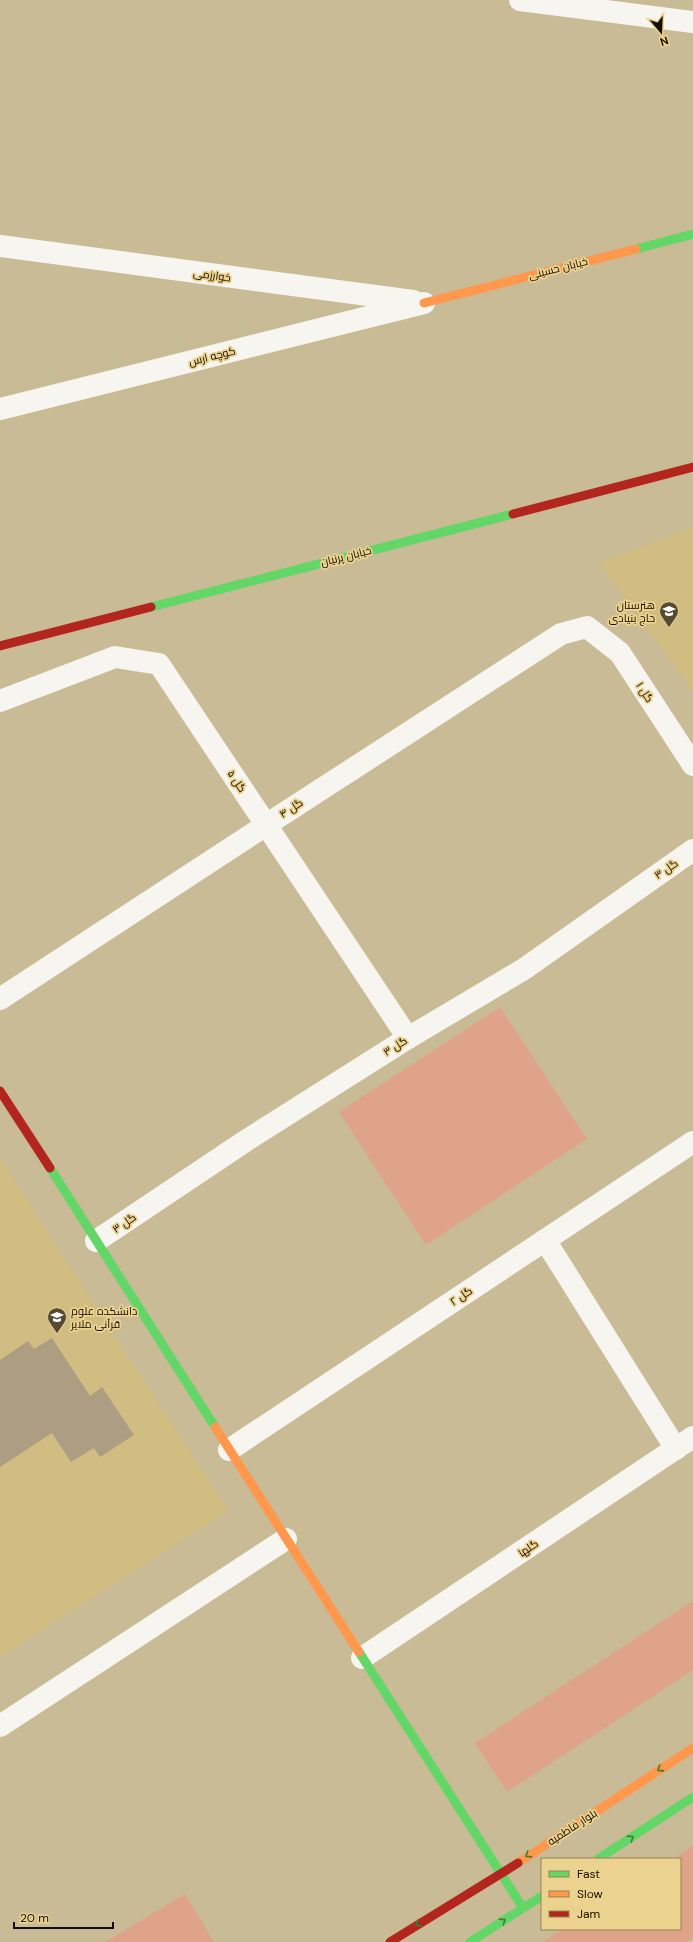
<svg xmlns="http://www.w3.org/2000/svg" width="693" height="1942" font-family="'DM Sans',Cairo,sans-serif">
<rect width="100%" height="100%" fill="#c9bb96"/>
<g fill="#d1bc81">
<path d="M693,528V692L599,563Z"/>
<path d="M0,1158L228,1511L0,1657Z"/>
</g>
<g fill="#dea389">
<path d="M500,1007L587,1139L426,1245L339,1112Z"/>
<path d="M693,1601V1670L507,1792L475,1743Z"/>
<path d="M693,1846V1938L686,1942H543L563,1929H680V1859H673Z"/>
<path d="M185,1894L214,1942H105Z"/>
</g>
<path fill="#ad9e83" d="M52,1338L90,1396L102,1387L134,1435L100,1457L94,1448L71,1462L52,1433L0,1467V1360L28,1341L34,1349Z"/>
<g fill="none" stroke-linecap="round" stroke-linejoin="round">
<g stroke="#f7f5ef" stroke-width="22">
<path d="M520,0L693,22"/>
<path d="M0,246L413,301"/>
<path d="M0,409L424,303"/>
<path d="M0,701L115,657L159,664L408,1038"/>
<path d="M0,999L266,825L561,634L587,627L620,653L693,765"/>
<path d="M545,1240L676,1449"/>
<path d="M96,1241L247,1140L408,1038L524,969L693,850"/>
<path d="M229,1450L693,1142"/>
<path d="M362,1658L693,1437"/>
<path d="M0,1726L286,1539"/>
</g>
<g stroke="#63d668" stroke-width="9">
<path d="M636,249L693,234"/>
<path d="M151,607L513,514"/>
<path d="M50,1168L215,1427"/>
<path d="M359,1652L523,1908"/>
<path d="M598,1859L693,1797"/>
<path d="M470,1942L542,1896"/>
</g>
<g stroke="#ff974d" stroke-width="9">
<path d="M424,303L636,249"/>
<path d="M215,1427L359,1652"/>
<path d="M518,1863L693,1748"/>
</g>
<g stroke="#b3261e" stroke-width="9">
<path d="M513,514L693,467"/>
<path d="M0,646L151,607"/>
<path d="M0,1091L50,1168"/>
<path d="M390,1942L518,1863"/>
</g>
</g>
<defs><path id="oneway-chevron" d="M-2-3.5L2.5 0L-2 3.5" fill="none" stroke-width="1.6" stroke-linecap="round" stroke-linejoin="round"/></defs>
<g stroke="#407c39">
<use href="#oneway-chevron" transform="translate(660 1769) rotate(147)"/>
<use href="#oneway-chevron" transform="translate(631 1838) rotate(-33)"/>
<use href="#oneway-chevron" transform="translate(528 1855) rotate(147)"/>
<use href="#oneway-chevron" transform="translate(503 1921) rotate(-33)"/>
<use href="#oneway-chevron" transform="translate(418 1924) rotate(148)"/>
</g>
<defs>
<symbol id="school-pin" viewBox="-11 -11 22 30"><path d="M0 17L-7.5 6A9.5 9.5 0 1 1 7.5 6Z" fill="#554a34" stroke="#ebd28e"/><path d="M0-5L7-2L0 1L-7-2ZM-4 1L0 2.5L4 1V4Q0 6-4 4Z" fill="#fff"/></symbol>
<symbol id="university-pin" viewBox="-11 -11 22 30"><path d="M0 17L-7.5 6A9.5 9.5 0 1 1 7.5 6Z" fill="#554a34" stroke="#ebd28e"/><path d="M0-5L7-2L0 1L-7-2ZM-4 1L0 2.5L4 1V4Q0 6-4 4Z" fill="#fff"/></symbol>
</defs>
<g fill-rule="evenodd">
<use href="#school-pin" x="658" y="600" width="22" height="30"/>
<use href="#university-pin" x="46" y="1306" width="22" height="30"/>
</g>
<g text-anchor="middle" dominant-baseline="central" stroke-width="3.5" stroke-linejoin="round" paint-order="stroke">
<g font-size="11" fill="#160d00" stroke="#ebd28e">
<text transform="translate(558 268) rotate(-14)">خیابان حسینی</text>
<text transform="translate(212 275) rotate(8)">خوارزمی</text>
<text transform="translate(212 356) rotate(-14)">کوچه ارس</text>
<text transform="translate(346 556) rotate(-14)">خیابان پرنیان</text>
<text transform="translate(645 692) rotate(57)">گل ۱</text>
<text transform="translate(237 781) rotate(56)">گل ۵</text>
<text transform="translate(291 808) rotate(-33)">گل ۴</text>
<text transform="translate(666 869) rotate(-35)">گل ۳</text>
<text transform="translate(395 1046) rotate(-32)">گل ۳</text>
<text transform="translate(124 1223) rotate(-34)">گل ۳</text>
<text transform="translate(461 1296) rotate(-34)">گل ۲</text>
<text transform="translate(528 1548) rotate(-34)">گلها</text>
<text transform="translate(572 1827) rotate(-33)">بلوار فاطمیه</text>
</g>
<g font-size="11" fill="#160d00" stroke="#ebd28e" text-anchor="end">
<text x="655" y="605">هنرستان<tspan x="655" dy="13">حاج بنیادی</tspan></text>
<text x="71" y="1311" text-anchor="start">دانشکده علوم<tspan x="71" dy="13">قرآنی ملایر</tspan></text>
</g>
</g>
<rect x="541" y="1858" width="140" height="72" fill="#ebd28e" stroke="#968355"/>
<rect x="549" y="1871" width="20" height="6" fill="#63d668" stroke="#968355"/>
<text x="577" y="1878" font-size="12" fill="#160d00">Fast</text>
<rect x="549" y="1891" width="20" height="6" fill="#ff974d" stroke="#968355"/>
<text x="577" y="1898" font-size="12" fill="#160d00">Slow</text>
<rect x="549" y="1911" width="20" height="6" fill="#b3261e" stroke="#968355"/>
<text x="577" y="1918" font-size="12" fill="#160d00">Jam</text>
<g transform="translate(661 32) rotate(161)" stroke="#ebd28e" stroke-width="3" paint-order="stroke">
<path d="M0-3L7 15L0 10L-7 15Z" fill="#160d00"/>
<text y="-6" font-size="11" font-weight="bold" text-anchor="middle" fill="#160d00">N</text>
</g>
<path d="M14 1922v6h99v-6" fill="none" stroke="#160d00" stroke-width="2"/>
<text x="20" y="1922" font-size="12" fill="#160d00" stroke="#ebd28e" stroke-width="3" paint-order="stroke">20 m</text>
</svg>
